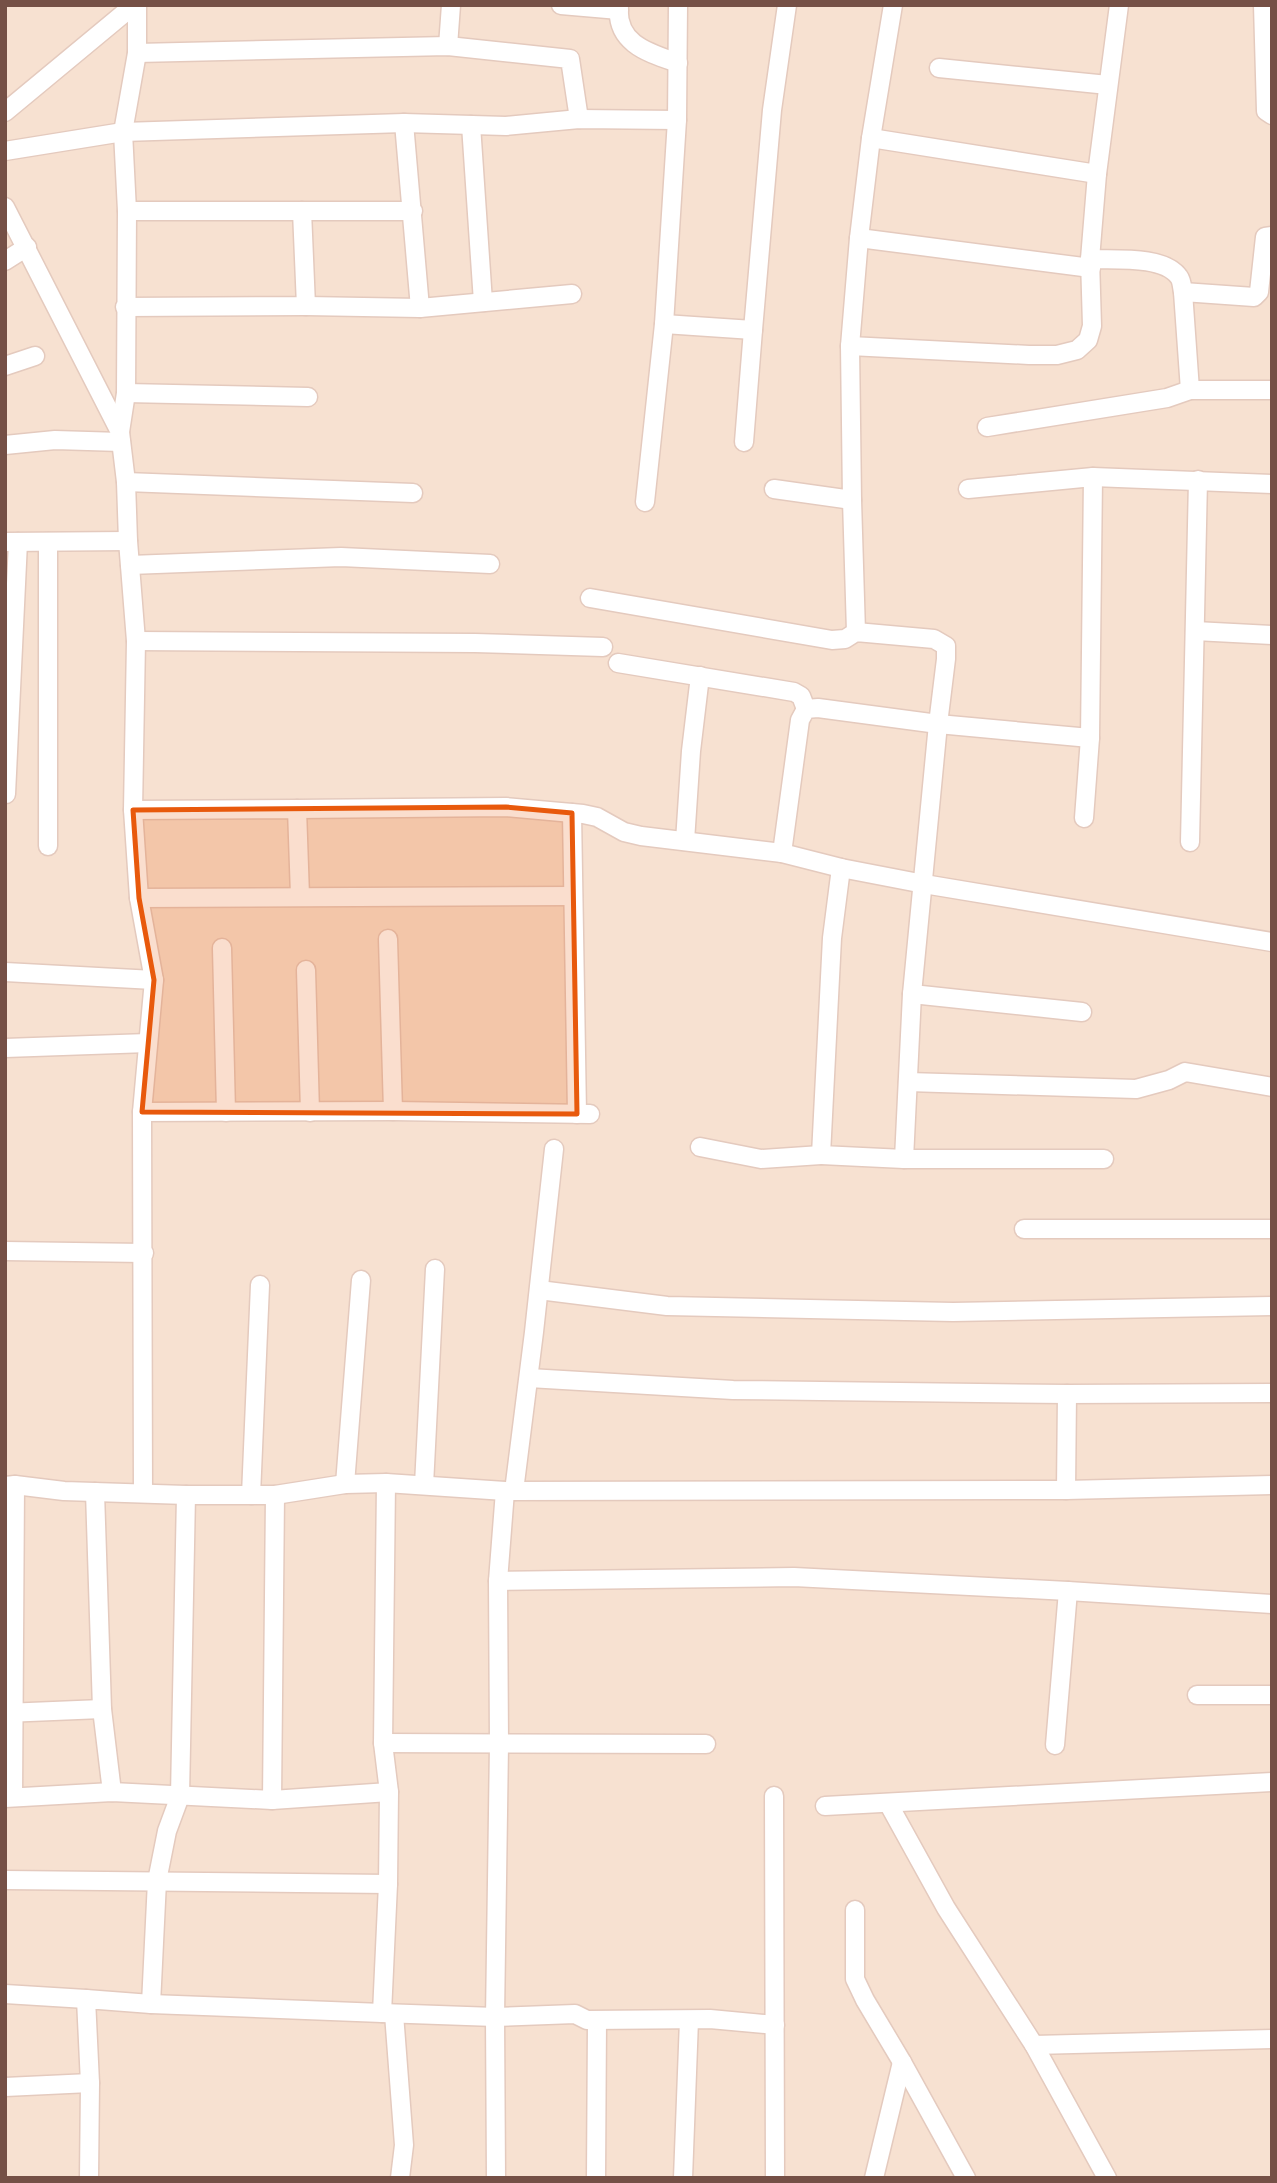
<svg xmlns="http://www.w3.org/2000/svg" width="1277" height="2183" font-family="Overpass,sans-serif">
<rect width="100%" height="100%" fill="#fdeee0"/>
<rect fill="#f7e1d1" x="5" y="5" width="1267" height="2173"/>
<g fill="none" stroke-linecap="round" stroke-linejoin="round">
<defs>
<g id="minor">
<path d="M137,5V53L123,132L127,211L126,393L120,432L126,482L128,541L136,641L133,810L139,898L154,980L142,1112"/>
<path d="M561,5L619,10"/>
<path d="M619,5C615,44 649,53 678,63"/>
<path d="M893,5L871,138L859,238L850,346L1029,355H1057L1077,350L1088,340L1092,326L1090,259L1097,174L1119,5"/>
<path d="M1263,5L1266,111L1272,115"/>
<path d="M448,46L451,5"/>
<path d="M137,53L448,46L570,59L579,119"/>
<path d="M939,68L1108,85"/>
<path d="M5,112L134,5"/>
<path d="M404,123L420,308"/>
<path d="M471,125L483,302"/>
<path d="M871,138L1097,174"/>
<path d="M5,151L123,132L404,123L506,126L579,119L677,120"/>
<path d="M5,207L120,432"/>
<path d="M127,211H413"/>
<path d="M859,238L1091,268"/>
<path d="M1090,259C1114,260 1164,255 1179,277C1182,281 1182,288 1183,292L1190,390"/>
<path d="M5,261L27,247"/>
<path d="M1183,292L1254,297L1259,292L1265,237L1272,236"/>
<path d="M306,306L420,308L572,294"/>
<path d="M125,307L306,306L302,211"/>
<path d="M664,324L753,330L772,110L787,5"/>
<path d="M5,366L35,356"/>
<path d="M126,393L308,397"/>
<path d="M987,427L1167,398L1190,390H1272"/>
<path d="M744,442L753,330"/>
<path d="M5,445L55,440L121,442"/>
<path d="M126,482L413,493"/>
<path d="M774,489L852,500L850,346"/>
<path d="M968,489L1093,477L1272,484"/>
<path d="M852,500L856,632"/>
<path d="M645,502L664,324L677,120L678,5"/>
<path d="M5,542L128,541"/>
<path d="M48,542V846"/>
<path d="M130,565L341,557L490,564"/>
<path d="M590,598L832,640L845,639L856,632L934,639L946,646V659L938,724L912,994L904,1159H1104"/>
<path d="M1195,631L1272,635"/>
<path d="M136,641L475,643L603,647"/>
<path d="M618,663L794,692L801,696L806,709"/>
<path d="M6,794L18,542"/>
<path d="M297,809L506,807L583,814L597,817L624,832L641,836L782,853L841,868L924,884L1272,942"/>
<path d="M133,810L297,809L300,896"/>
<path d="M572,813L577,1114"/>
<path d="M1084,818L1090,738L1093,477"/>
<path d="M685,841L691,751L700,676"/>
<path d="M1190,842L1198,480"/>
<path d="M782,853L800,720L806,709L818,708L938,724L1090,738"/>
<path d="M841,868L832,938L821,1155L904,1159"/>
<path d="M139,898L573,896"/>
<path d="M388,939L393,1111"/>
<path d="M222,948L226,1112"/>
<path d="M306,970L310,1112"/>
<path d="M5,972L154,980"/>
<path d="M912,994L1082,1012"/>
<path d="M5,1048L148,1043"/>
<path d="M908,1082L1136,1089L1169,1080L1185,1072L1272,1087"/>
<path d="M700,1147L761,1159L821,1155"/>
<path d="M1024,1229H1272"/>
<path d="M5,1251L144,1253"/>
<path d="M539,1290L667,1306L953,1312L1272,1306"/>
<path d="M529,1378L733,1390L1067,1394L1272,1393"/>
<path d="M345,1484L361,1280"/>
<path d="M424,1485L435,1269"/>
<path d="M5,1486L15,1485L64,1491L186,1495H275L345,1484L386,1483L505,1491L1066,1490L1272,1485"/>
<path d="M1066,1490L1067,1394"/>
<path d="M514,1491L534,1332L554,1149"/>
<path d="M95,1492L102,1709L112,1792"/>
<path d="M143,1493L142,1112L393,1111L590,1114"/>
<path d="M251,1495L260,1285"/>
<path d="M498,1581L794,1577L1068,1591L1272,1604"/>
<path d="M1197,1695H1272"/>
<path d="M5,1713L102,1709"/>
<path d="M383,1743L706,1744"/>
<path d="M1055,1745L1068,1591"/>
<path d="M774,1796L775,2178"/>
<path d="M13,1797L15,1485"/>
<path d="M5,1798L112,1792L272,1800L389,1792"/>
<path d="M272,1800L275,1495"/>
<path d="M888,1803L946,1908L1034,2045L1107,2178"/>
<path d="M825,1806L1272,1782"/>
<path d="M5,1880L388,1884"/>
<path d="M855,1910V1979L865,2000L902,2062L966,2178"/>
<path d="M5,1994L86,1999"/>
<path d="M151,2004L157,1881L167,1831L180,1796L186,1495"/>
<path d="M382,2013L388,1884L389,1792L383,1743L386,1483"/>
<path d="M394,2014L404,2145L400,2178"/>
<path d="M1034,2045L1272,2039"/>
<path d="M5,2087L90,2083"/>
<path d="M89,2178L90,2083L86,1999L151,2004L382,2013L495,2017L575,2014L587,2020L710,2019L775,2025"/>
<path d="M496,2178L495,2017L499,1744L498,1581L505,1491"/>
<path d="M596,2178L597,2021"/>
<path d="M683,2178L689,2020"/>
<path d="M874,2178L902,2062"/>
</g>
</defs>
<use href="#minor" stroke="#e4cabe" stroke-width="21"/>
<use href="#minor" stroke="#fff" stroke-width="18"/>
</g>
<path fill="#e8590c" fill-opacity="0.2" stroke="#e8590c" stroke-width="5" stroke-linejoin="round" d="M506,807L572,813L577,1114L142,1112L154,980L139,898L133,810Z"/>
<rect width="1277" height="2183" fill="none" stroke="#755046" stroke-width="14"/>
</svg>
